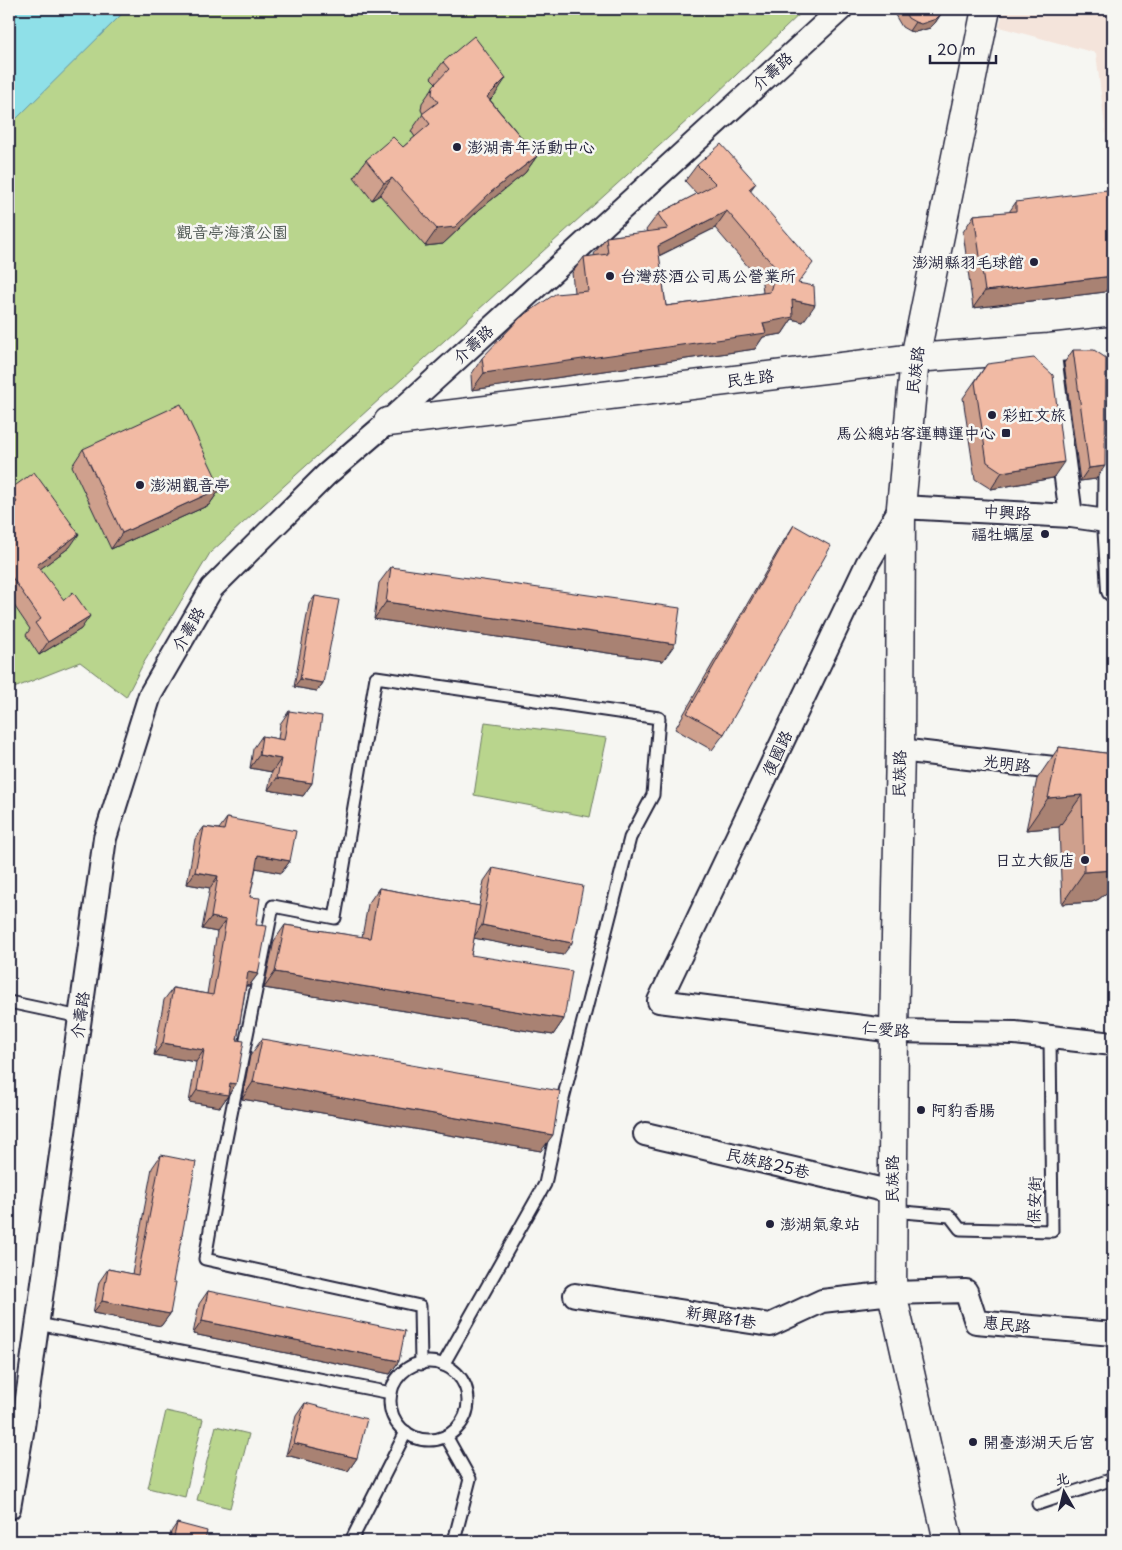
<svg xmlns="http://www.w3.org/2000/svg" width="1122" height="1550" font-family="'Playpen Sans','LXGW WenKai TC',sans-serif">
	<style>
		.built { fill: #f4e4db }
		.green { fill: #b9d58d; stroke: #6e7c64 }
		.water { fill: #8fe0e8; stroke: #6394a3 }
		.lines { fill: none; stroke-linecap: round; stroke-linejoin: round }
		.service-casing { stroke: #22223b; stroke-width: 15 }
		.minor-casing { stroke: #22223b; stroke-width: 26 }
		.tertiary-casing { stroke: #22223b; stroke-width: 31 }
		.secondary-casing { stroke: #22223b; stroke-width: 31 }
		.service { stroke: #f6f6f2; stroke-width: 11 }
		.minor { stroke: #f6f6f2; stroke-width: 22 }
		.tertiary { stroke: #f6f6f2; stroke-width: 28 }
		.secondary { stroke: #f6f6f2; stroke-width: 28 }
		.wall { fill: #cfa08d; stroke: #22223b; fill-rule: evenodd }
		.shaded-wall { fill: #a98273; stroke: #22223b }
		.building { fill: #f1baa4; stroke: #22223b; fill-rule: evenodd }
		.poi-dot { fill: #22223b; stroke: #f6f6f2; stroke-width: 2 }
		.labels { text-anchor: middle; stroke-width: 5; stroke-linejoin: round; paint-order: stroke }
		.street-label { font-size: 16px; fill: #22223b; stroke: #f6f6f2 }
		.poi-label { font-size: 16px; fill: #22223b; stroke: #f6f6f2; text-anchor: start }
		.park-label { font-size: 16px; fill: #4f5854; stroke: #f6f6f2 }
	</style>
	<rect width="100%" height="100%" fill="#f6f6f2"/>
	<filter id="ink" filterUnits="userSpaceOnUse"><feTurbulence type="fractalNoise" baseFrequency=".02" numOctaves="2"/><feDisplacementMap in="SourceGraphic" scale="10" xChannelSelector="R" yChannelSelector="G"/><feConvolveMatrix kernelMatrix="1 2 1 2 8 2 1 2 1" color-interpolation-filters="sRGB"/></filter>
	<g filter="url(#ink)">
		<polygon class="built" points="1004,9 1113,9 1113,193 1096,53 999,27"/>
		<g class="green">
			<polygon points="9,9 805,9 712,98 210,553 143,664 126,697 80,662 9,690"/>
			<polygon points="485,722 607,738 590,817 474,795"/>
			<polygon points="166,1411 203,1419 185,1497 148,1488"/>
			<polygon points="216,1426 249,1434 230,1508 197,1500"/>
		</g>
		<polygon class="water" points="9,9 127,9 9,126"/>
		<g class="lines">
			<defs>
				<g id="service">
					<polyline points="9,1002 80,1017"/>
					<polyline points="892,1211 950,1216 960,1229 1052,1231 1050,1036"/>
					<polyline points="38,1324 391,1393"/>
					<circle cx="429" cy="1401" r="39"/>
					<polyline points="421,1364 420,1306 205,1259 223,1154 273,906 335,918 376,677 659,718 653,795 630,838 563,1099 545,1184 443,1365"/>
					<polyline points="446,1436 470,1479 454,1541"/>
					<polyline points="1038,1504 1113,1479"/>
					<polyline points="351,1541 406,1432"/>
				</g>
				<g id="minor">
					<polyline points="1111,341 1109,522 1113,590"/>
					<polyline points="1049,348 1071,516"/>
					<polyline points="1113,522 1071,516 901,507 867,564 659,1001 894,1031 1015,1033 1113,1044"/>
					<polyline points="900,750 1113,775"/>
					<polyline points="645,1134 892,1192"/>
					<polyline points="575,1295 770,1325 822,1301 892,1293 966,1291 976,1322 1113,1334"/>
					<polyline points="9,1508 23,1427 105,838 150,695 212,588 326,475 388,422 841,9"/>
				</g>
				<polyline id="tertiary" points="948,1541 892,1293 894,1031 900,750 901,507 915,358 986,9"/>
				<polyline id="secondary" points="388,422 915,358 1049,348 1113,341"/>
			</defs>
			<use href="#service" class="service-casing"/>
			<use href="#minor" class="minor-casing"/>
			<use href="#tertiary" class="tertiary-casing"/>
			<use href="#secondary" class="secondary-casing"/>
			<use href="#service" class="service"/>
			<use href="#minor" class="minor"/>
			<use href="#tertiary" class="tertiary"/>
			<use href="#secondary" class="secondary"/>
		</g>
		<g class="wall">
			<polygon points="896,9 944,9 941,14 935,23 930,28 915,32 909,31 902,27 895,15"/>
			<polygon points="443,62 495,95 490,100 537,156 525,173 480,209 443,244 425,246 380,195 372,200 354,177 366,160 403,147 415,137 411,131 423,114 421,110 422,103 436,83 431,78"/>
			<path d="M697 165 750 191 798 283 803 322 792 319 782 334 763 337 755 349 472 390 471 375 482 358 574 292 572 273 584 257 595 256 594 254 606 237 647 232 646 230 658 214 697 194 685 181ZM715 228 762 283 763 293 666 306 659 256Z"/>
			<polygon points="1016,202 1113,243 1113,281 1105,292 973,308 963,232 974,215 1009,212"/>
			<polygon points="1073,350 1096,479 1080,481 1064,363"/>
			<polygon points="987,364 1053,478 991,489 975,479 963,398"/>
			<polygon points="83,449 221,488 209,505 111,549 72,466"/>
			<polygon points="9,490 70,547 40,569 81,629 39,655 26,635 30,629 9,598"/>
			<polygon points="794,525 724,734 712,750 675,729 783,542"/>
			<polygon points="391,567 663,661 374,619 379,583"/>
			<polygon points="315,596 323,683 317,691 294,687 309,604"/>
			<polygon points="289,711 312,783 303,796 268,790 272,772 250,768 253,749 262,736 278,739 280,724"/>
			<polygon points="1059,747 1113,754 1110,890 1099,899 1092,902 1062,904 1059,827 1026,830 1037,779"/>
			<polygon points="227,818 290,861 281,873 256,868 250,897 256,925 258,974 249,986 246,986 237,1040 236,1084 220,1107 189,1102 196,1062 154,1055 164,1000 173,988 207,994 217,932 202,929 210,888 187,884 195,839 204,827 219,829"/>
			<polygon points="493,868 563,955 474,938 471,955 564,1019 553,1035 264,988 274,941 285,925 362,937 368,904 379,888 479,906 484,881"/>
			<polygon points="262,1039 541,1151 242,1099 250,1056"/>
			<polygon points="161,1155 173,1282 170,1314 161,1326 93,1313 99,1282 108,1269 132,1274 152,1168"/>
			<polygon points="208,1291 399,1361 390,1374 193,1334 199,1304"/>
			<polygon points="305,1403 357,1458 348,1471 286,1455 296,1416"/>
			<polygon points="177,1523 205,1541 169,1541 171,1532"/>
		</g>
		<g class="shaded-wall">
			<polygon points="1042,9 1087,9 1084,12 1071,13"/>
			<polygon points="941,14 935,23 930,28 915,32 909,31 915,22"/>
			<polygon points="506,78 495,95 476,114 487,97"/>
			<polygon points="537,156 525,173 480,209 443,244 425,246 437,229 491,192"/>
			<polygon points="392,178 380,195 372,200 384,183"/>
			<polygon points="756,183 744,199 749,189"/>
			<polygon points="727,211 715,228 646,262 658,246"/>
			<polygon points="1113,276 1113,281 1105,292 973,308 985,291"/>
			<polygon points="792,300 815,305 803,322 792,319 782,334 763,337 755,349 472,390 484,373 763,323"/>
			<polygon points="1064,462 1053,478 991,489 1002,472"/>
			<polygon points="1105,466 1096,479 1080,481 1089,468"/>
			<polygon points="221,488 209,505 111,549 122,533"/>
			<polygon points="79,534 70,547 28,578 37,565"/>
			<polygon points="386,602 675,644 663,661 374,619"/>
			<polygon points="90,616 81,629 39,655 48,642"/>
			<polygon points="300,679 323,683 317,691 294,687"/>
			<polygon points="259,755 281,759 272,772 250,768"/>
			<polygon points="277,778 312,783 303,796 268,790"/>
			<polygon points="1082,795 1059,827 1026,830 1048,798"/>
			<polygon points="258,855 290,861 281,873 250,867"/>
			<polygon points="1113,870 1113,885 1110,890 1099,899 1092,902 1062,904 1084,872"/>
			<polygon points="195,872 218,876 210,888 187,884"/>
			<polygon points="211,917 226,920 217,932 202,929"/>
			<polygon points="482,925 572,943 563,955 473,938"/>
			<polygon points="248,972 258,974 249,986 240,984"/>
			<polygon points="275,972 564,1019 553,1035 264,988"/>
			<polygon points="163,1043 204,1050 196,1062 154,1055"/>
			<polygon points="253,1082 553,1135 541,1151 242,1099"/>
			<polygon points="230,1083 236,1084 220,1107 189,1102 197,1090"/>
			<polygon points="102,1301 170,1314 161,1326 93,1313"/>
			<polygon points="202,1321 399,1361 390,1374 193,1334"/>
			<polygon points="294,1443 357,1458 348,1471 286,1455"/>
		</g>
		<g class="building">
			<polygon points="903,9 944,9 941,14 936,19 921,24 915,22 908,18"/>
			<polygon points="474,36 506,78 487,97 537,156 491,192 455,227 437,229 392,178 384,183 366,160 393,137 403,147 430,124 422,114 438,102 432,94 433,86 449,69 443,62"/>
			<path d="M721 144 756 183 749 189 813 263 798 283 814 286 815 305 792 300 793 317 763 323 766 333 484 373 482 358 520 318 555 294 588 291 584 257 608 254 606 237 668 229 658 214 716 184 697 165ZM727 211 774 266V277L770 292 666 306 658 246Z"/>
			<polygon points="1107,190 1113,243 1113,276 985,291 974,215 1016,211 1016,202"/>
			<polygon points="1073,350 1094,350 1106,358 1105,466 1089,468"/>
			<polygon points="1034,358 1053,375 1064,462 1002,472 987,462 975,382 987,364"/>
			<polygon points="181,404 221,488 122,533 83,449"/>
			<polygon points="34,472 79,534 37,565 64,600 73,592 90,616 48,642 35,623 41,619 9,573 9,508 17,502 9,490"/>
			<polygon points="794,525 831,546 724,734 687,713"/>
			<polygon points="391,567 680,608 675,644 386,602"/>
			<polygon points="315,596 339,600 323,683 300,679"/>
			<polygon points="289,711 322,716 312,783 277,778 281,759 259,755 262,736 284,740"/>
			<polygon points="1059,747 1113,754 1113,870 1084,872 1082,795 1048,798"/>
			<polygon points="227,818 296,831 290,861 258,855 250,897 260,898 256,925 267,926 258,974 248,972 237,1040 244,1041 236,1084 230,1083 228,1095 197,1090 204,1050 163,1043 173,988 213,995 226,920 211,917 218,876 195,872 204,827 224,830"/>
			<polygon points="493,868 583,886 572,943 482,925"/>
			<polygon points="379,888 480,906 471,955 572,971 564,1019 275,972 285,925 370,938"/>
			<polygon points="262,1039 560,1091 553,1135 253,1082"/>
			<polygon points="161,1155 196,1162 173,1282 176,1282 170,1314 102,1301 108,1269 138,1275"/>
			<polygon points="208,1291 405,1331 399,1361 202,1321"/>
			<polygon points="305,1403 367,1419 357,1458 294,1443"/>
			<polygon points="177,1523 207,1531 205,1541 173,1541"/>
		</g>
	</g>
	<g class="poi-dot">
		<circle cx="457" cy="147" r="5"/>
		<circle cx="1034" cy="262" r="5"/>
		<circle cx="610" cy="276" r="5"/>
		<circle cx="992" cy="415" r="5"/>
		<rect x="1001" y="428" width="10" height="10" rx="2.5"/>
		<circle cx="140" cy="485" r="5"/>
		<circle cx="1045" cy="534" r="5"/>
		<circle cx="1085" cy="860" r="5"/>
		<circle cx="921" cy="1110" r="5"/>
		<circle cx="770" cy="1224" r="5"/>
		<circle cx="973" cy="1442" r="5"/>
	</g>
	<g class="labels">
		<g class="street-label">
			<text transform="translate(772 71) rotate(-42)" y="6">介壽路</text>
			<text transform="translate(473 344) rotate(-43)" y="6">介壽路</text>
			<text transform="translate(915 370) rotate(-83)" y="6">民族路</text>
			<text transform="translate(750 378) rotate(-7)" y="6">民生路</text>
			<text transform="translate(1007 512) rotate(3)" y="6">中興路</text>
			<text transform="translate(188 629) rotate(-60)" y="6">介壽路</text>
			<text transform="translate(777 753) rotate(-65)" y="6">復國路</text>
			<text transform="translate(1007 763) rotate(7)" y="6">光明路</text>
			<text transform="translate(899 774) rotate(-89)" y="6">民族路</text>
			<text transform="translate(80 1015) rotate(-82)" y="6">介壽路</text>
			<text transform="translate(886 1029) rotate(5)" y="6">仁愛路</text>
			<text transform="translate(768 1163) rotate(13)" y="6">民族路25巷</text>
			<text transform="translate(892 1179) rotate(-90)" y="6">民族路</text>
			<text transform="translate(1034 1200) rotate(-88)" y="6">保安街</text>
			<text transform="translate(721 1317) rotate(9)" y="6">新興路1巷</text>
			<text transform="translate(1007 1324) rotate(6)" y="6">惠民路</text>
		</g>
		<g class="poi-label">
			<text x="467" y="153">澎湖青年活動中心</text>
			<text x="1024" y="268" text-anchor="end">澎湖縣羽毛球館</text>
			<text x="620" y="282">台灣菸酒公司馬公營業所</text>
			<text x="1002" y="421">彩虹文旅</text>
			<text x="996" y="439" text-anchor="end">馬公總站客運轉運中心</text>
			<text x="150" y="491">澎湖觀音亭</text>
			<text x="1035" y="540" text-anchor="end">福牡蠣屋</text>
			<text x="1075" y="866" text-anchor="end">日立大飯店</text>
			<text x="931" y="1116">阿豹香腸</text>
			<text x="780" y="1230">澎湖氣象站</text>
			<text x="983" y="1448">開臺澎湖天后宮</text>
		</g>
		<g class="park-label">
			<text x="232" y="238">觀音亭海濱公園</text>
		</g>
	</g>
	<rect width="1122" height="1550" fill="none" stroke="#f6f6f2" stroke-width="30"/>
	<rect x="15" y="15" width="1092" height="1520" fill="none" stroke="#22223b" stroke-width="2" filter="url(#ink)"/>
	<g transform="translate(1064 1492) rotate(352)" stroke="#f6f6f2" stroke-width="4" paint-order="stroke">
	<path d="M0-4L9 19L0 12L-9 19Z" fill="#22223b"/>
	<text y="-8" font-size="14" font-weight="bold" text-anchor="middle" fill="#22223b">北</text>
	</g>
	<path d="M930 55v8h66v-8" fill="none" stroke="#22223b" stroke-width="2.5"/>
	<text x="937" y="55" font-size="15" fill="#22223b" stroke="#f6f6f2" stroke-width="4" paint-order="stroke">20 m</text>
</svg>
